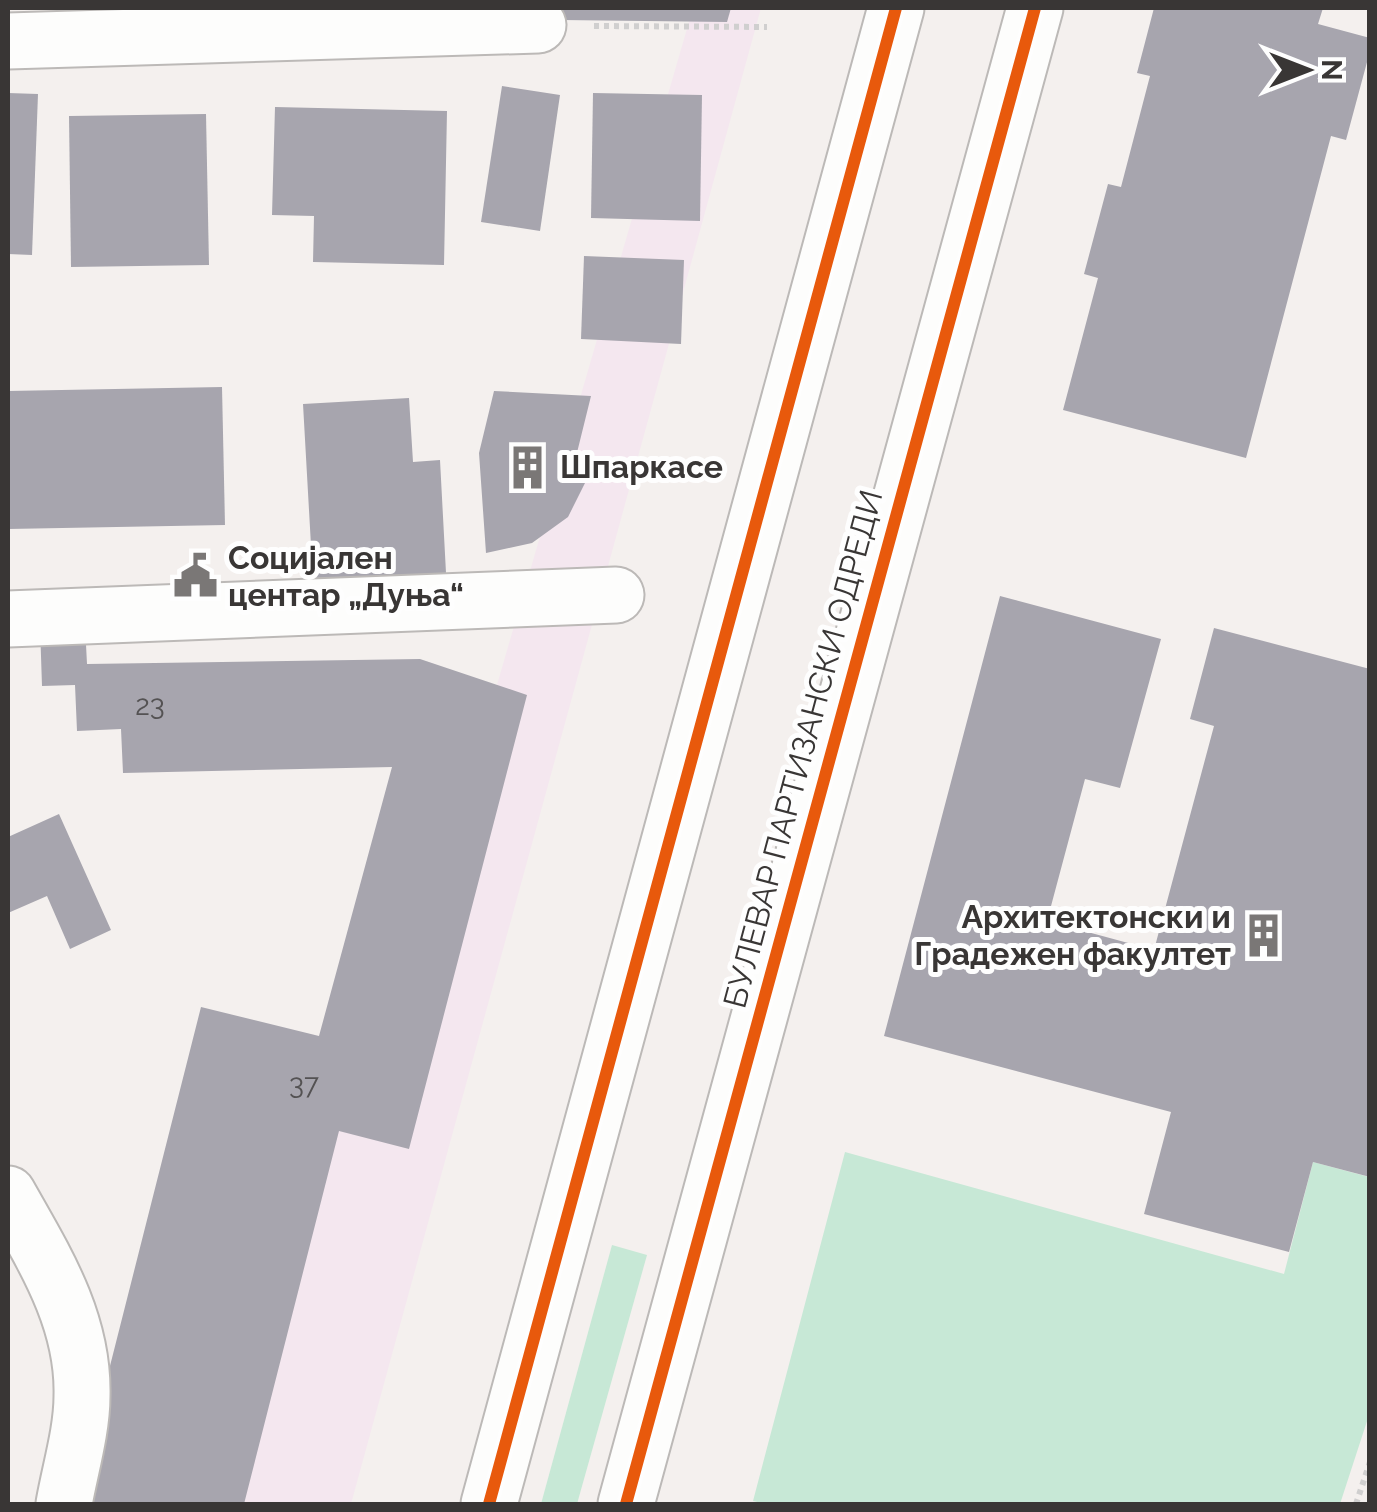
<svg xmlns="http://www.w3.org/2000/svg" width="1377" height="1512" font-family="Raleway,sans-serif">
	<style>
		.commercial { fill: #f4e7ef }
		.green { fill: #c7e8d6 }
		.building { fill: #a7a5ae }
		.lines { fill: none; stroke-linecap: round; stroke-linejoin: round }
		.minor-casing { stroke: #bcb9b7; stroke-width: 59 }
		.tertiary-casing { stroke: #bcb9b7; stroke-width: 59 }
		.path { stroke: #d0cfcf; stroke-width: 6; stroke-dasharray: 5 5; stroke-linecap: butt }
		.minor { stroke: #fdfdfc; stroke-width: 55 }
		.tertiary { stroke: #fdfdfc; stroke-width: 55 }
		.cycleway-casing { stroke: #fefefe; stroke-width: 19 }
		.cycleway { stroke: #e8590c; stroke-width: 12 }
		.labels { text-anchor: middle; stroke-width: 10; stroke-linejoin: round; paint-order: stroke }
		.number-label { font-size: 28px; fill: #545253 }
		.poi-label { font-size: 32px; font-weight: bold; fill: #393635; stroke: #fefefe; text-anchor: start }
		.street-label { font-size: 32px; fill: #393635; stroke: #fefefe }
	</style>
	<rect width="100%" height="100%" fill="#f4f0ee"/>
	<polygon class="commercial" points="693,8 761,8 351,1504 217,1504 317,1107 371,1120"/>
	<g class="green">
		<polygon points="845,1152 1284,1274 1313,1162 1369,1177 1369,1415 1340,1504 766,1504 753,1501"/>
		<polygon points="612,1245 647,1255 577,1504 541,1504"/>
	</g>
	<g class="building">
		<polygon points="563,8 731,8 727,22 562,20"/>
		<polygon points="1154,8 1323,8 1318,24 1370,38 1370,51 1346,140 1331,136 1246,458 1063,410 1098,278 1084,274 1108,184 1121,187 1150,76 1137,73"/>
		<polygon points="502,86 560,95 540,231 481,222"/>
		<polygon points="8,93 38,94 32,255 8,254"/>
		<polygon points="593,93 702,95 700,221 591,218"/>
		<polygon points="275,107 447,111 444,265 313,262 314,216 272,215"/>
		<polygon points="206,114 209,265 71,267 69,116"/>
		<polygon points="584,256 684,260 681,344 581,339"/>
		<polygon points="222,387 225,525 8,529 8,391"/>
		<polygon points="494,391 591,396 570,481 585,483 568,517 532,543 486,553 479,453"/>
		<polygon points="409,398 413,462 440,460 446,573 313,581 303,404"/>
		<polygon points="1000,596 1161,639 1120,788 1085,779 1047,921 1154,950 1214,726 1190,719 1214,628 1370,669 1370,1177 1313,1162 1289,1252 1144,1214 1171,1112 884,1036"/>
		<polygon points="85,625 87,664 420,659 527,695 409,1149 339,1131 244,1504 75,1504 201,1007 319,1036 392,767 123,773 121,729 77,731 75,685 42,686 40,626"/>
		<polygon points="59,814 111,930 70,949 47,896 8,913 8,837"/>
	</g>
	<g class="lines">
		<defs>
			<g id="minor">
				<polyline points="8,41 538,25"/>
				<polyline points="8,619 616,595"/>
				<path d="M8 1194C44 1258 84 1320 82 1396 82 1431 70 1470 64 1504"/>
			</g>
			<g id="tertiary">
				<polyline points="489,1504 896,8"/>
				<polyline points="626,1504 1035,8"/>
			</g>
		</defs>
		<use href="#minor" class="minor-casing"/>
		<use href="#tertiary" class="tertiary-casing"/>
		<g class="path">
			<polyline points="594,26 767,27"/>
			<polyline points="1356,1504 1370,1462"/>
		</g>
		<use href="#minor" class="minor"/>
		<use href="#tertiary" class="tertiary"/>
		<defs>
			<g id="cycleway">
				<polyline points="489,1504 896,8"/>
				<polyline points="626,1504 1035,8"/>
			</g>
		</defs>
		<use href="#cycleway" class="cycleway-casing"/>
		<use href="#cycleway" class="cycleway"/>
	</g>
	<defs>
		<symbol id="building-bare" viewBox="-9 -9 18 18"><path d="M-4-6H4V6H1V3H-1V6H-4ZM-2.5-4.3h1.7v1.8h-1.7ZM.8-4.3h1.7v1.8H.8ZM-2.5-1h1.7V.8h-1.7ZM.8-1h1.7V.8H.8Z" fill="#7a7776" stroke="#fefefe" stroke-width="2.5" paint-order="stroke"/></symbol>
		<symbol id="civic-bare" viewBox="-9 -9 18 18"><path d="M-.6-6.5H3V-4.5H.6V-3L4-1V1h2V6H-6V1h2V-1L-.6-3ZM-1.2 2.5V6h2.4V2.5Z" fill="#7a7776" stroke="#fefefe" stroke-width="2.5" paint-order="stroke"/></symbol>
	</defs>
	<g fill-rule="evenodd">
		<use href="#building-bare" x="496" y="436" width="63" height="63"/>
		<use href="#civic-bare" x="164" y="544" width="63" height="63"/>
		<use href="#building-bare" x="1232" y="904" width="63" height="63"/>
	</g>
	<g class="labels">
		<g class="number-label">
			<text x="150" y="715">23</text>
			<text x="304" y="1094">37</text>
		</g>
		<g class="poi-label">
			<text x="560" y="478">Шпаркасе</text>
			<text x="228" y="569">Социјален<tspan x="228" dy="37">центар „Дуња“</tspan></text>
			<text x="1231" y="928" text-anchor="end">Архитектонски и<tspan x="1231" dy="37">Градежен факултет</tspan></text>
		</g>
		<g class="street-label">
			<text transform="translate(803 749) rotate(-75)" y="11">БУЛЕВАР ПАРТИЗАНСКИ ОДРЕДИ</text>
		</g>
	</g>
	<rect width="1377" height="1512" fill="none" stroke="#393635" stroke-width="20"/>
	<g transform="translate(1307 70) rotate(90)" stroke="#fefefe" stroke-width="8" paint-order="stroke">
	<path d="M0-8L18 38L0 25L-18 38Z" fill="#393635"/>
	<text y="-15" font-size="28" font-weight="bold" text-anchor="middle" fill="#393635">N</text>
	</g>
</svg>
